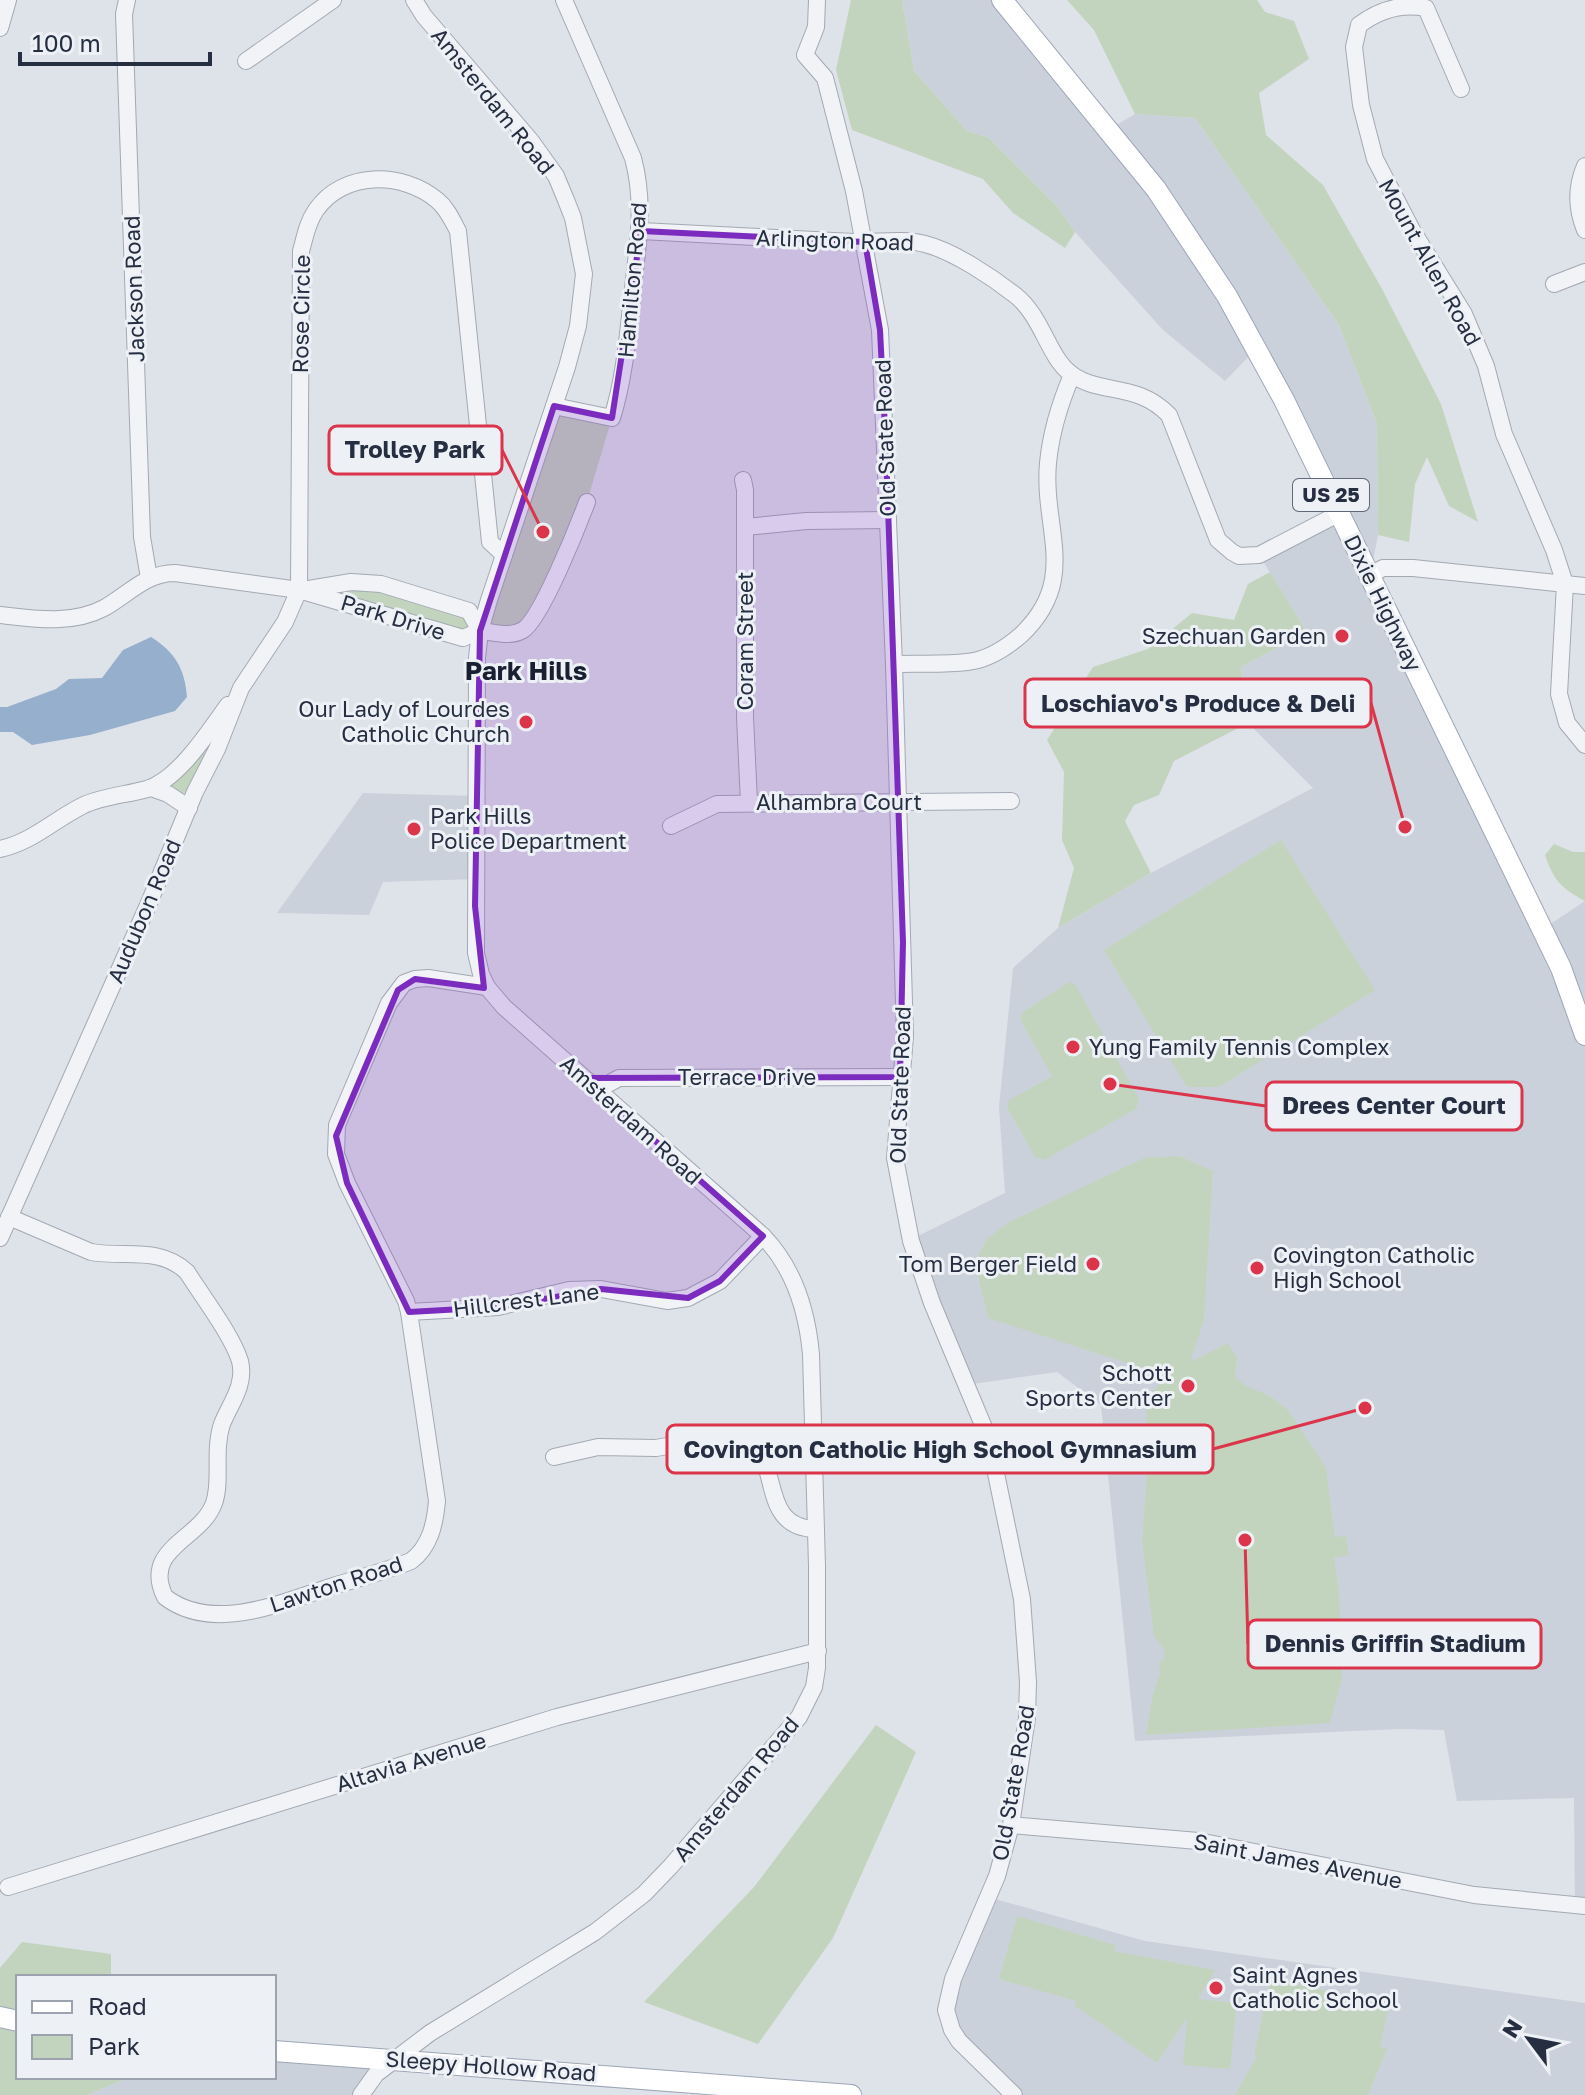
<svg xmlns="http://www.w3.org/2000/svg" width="1585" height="2095" font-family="'Golos Text',sans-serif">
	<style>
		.built { fill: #cbd1db }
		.green { fill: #c3d4be }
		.water { fill: #95afcd }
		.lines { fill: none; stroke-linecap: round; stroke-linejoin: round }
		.minor-casing { stroke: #a3a9b3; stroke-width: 18 }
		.major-casing { stroke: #9ca6b6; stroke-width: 22 }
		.minor { stroke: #f1f3f7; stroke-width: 16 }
		.major { stroke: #fff; stroke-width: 20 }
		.marked { fill: #7b2cbf; fill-opacity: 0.2; stroke: #7b2cbf; stroke-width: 6; stroke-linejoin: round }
		.poi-dot { fill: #dc354b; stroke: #edf1f6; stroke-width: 3 }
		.labels { text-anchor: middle; stroke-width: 6; stroke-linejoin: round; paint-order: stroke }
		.shield { fill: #edf1f6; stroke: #616977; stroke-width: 2 }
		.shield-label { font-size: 20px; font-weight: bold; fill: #252f41 }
		.street-label { font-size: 22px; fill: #252f41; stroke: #edf1f6 }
		.poi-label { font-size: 22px; fill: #252f41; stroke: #edf1f6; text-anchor: end }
		.quarter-label { font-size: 26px; font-weight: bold; fill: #182032; stroke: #edf1f6 }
		.leader { fill: none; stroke: #dc354b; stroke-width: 3 }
		.callout-dot { fill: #dc354b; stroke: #edf1f6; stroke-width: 3 }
		.callout { fill: #edf1f6; stroke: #dc354b; stroke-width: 3 }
		.callout-label { font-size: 24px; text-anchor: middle; font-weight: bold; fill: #252f41 }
	</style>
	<rect width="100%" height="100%" fill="#dee2e9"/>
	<g class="built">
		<polygon points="902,0 1002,0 1110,129 1135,114 1195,118 1339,325 1377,424 1378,535 1370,575 1543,929 1585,901 1585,1906 1575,1906 1574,1798 1457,1801 1444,1730 1398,1729 1135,1741 1101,1405 1057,1372 973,1384 938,1300 918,1236 1005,1193 999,1107 1013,968 1058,928 1151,873 1313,788 1248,723 1241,667 1307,632 1259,555 1339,512 1256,349 1225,381 1163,330 1075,232 1057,206 988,137 967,131 914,71"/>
		<polygon points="363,793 476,796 476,879 383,882 369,915 277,913"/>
		<polygon points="988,1897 1145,1941 1585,2003 1585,2095 1014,2095 959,2041 948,1997"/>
		<polygon points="274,2051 395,2059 361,2095 87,2095 130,2077 274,2077"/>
	</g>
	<g class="green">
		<polygon points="851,0 902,0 914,71 967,131 988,137 1057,206 1075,232 1065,248 1013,213 983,179 852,130 836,70"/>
		<polygon points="1067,0 1257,0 1265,12 1294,21 1309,59 1259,93 1266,135 1323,185 1382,289 1441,404 1478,522 1449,506 1427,457 1415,484 1409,542 1378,535 1377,424 1339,325 1195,118 1135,114 1094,30"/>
		<polygon points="554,406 612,418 585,508 531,623 480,631"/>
		<polygon points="1270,572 1307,632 1241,667 1248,723 1174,761 1159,795 1134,805 1125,821 1151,873 1058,928 1074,868 1062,840 1064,772 1047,740 1093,667 1148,649 1192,613 1234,620 1248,584"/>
		<polygon points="370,587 463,613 471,623 466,632 348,596 351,588"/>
		<polygon points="202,750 205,755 187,792 180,794 171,789 169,785"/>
		<polygon points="1281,840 1375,990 1219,1087 1187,1087 1104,950"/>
		<path d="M1554 844 1573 852H1585V901C1561 888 1554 881 1545 855Z"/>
		<polygon points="1069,982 1075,984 1139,1099 1136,1109 1044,1160 1035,1157 1007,1107 1008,1101 1052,1076 1020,1019 1023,1012"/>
		<polygon points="1179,1156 1213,1171 1204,1320 1190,1362 1228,1343 1237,1358 1235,1377 1246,1386 1270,1396 1288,1410 1326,1468 1335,1537 1346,1536 1349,1555 1334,1558 1339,1591 1342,1678 1330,1723 1146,1735 1152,1698 1160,1673 1159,1662 1163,1661 1165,1651 1154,1636 1142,1542 1148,1464 1146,1399 1167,1376 988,1318 978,1275 979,1253 988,1238 1009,1222 1144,1158"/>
		<polygon points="876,1725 916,1752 833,1938 758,2044 644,2002 754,1887"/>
		<polygon points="1017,1916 1115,1945 1114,1951 1215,1970 1198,1999 1237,2003 1230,2069 1183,2065 1187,2017 1157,2063 1074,2005 1076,2001 999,1979"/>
		<polygon points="22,1942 111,1954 111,1977 18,1977 18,2077 130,2077 87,2095 0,2095 0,1968"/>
		<polygon points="1270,1979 1389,2004 1380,2046 1387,2049 1368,2095 1235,2095 1257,2056 1254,2055"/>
	</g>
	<path class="water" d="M151 637C175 652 185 669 187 697L175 711 90 735 32 745 13 732H0V707H7L56 689 69 679 102 678 123 650Z"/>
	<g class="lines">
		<defs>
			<g id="minor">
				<polyline points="127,0 124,14 142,537 149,578"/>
				<polyline points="817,0 816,27 805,55 825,78 854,191 880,330 894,664 905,1036 895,1158 911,1241 932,1303 983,1425 992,1454 1022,1599 1028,1682 1027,1718 1011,1825 997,1876 953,1979 946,2010 952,2030 959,2041 1014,2095"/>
				<polyline points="0,28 8,0"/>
				<polyline points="246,61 333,0"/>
				<path d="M1461 89 1426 8C1401 3 1379 10 1359 25L1354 47 1361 105 1375 159 1412 230 1464 314 1486 366 1504 434 1554 550 1565 584 1559 694 1567 723 1585 745"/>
				<path d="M1585 166C1576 187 1576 208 1585 230"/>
				<path d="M641 231C711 235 782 238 853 242 877 243 902 238 925 244 953 251 992 277 1015 295 1042 316 1048 356 1070 373 1099 396 1136 381 1169 415L1218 540 1232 552 1239 556 1259 555 1340 513"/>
				<polyline points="1554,284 1585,272"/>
				<path d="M554 406 612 418C625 376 628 333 633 288 638 244 645 202 633 158L564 0"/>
				<polyline points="743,480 745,490 745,717 749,802"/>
				<polyline points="746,527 806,521 888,520"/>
				<polyline points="1370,575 1383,568 1413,568 1585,586"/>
				<polyline points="309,589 351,582 381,584 469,611 480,631"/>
				<path d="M0 615C34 619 72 625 104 608 128 595 145 573 175 573L299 590 463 638 480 631"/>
				<path d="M480 631C494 632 510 638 523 630 541 619 578 526 587 502"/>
				<path d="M894 664C918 663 943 665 967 662 987 660 1006 648 1021 635 1080 579 1042 529 1048 463 1051 432 1060 403 1072 375"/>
				<polyline points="151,788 168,794 189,808"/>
				<polyline points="671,826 717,804 1011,801"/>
				<path d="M0 849C32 842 54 820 82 806 102 796 126 795 147 789 179 779 209 731 228 705"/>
				<polyline points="597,1090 619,1078 900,1077"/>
				<path d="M9 1217 91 1252C125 1258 160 1246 187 1272 202 1296 232 1335 240 1361 246 1385 230 1404 222 1424 213 1451 222 1481 214 1503 201 1540 141 1548 165 1597 213 1634 283 1602 333 1586 359 1578 386 1571 411 1561 430 1547 435 1524 437 1501L409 1312 406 1301 347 1183 336 1154 337 1125 389 1003 404 983 415 979 428 978 487 987"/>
				<path d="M0 1238 149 903 195 792 217 749 241 688 285 622 299 590 301 251C305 237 307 223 316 210 343 171 402 171 437 200 447 208 452 220 458 231L490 542 504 555"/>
				<polyline points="409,1312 498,1307 569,1290 601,1289 667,1301 688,1298 720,1281 763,1236"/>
				<path d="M554 1457 598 1447 656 1448 730 1435C790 1439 750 1527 815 1529"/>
				<polyline points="1011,1825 1198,1841 1474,1895 1585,1906"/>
				<polyline points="8,1887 557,1717 818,1651"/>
				<path d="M361 2095 376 2074 430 2033 595 1932 644 1894 671 1866 799 1717 814 1687 817 1668V1566L811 1354C807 1311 794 1268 763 1236L504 1007 487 987 481 974 476 953 477 658 480 631 489 600 567 367 578 326 584 274 573 218 566 200 556 176 531 141 424 16 414 0"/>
			</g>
			<g id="major">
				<polyline points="1002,0 1156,189 1227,296 1284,400 1561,968 1585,1035"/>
				<polyline points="0,2017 18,2021"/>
				<polyline points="274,2051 851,2095"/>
			</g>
		</defs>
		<use href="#minor" class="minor-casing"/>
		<use href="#major" class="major-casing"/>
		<use href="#minor" class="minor"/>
		<use href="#major" class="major"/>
	</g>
	<path class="marked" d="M641 231 865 242 880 330 886 448 903 942 900 1077 584 1078 763 1236 720 1281 688 1298 601 1289 498 1307 409 1312 347 1183 336 1136 398 990 415 979 484 988 475 906 480 631 554 406 612 418Z"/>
	<g class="poi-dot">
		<circle cx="1342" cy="636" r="8"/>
		<circle cx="526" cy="722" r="8"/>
		<circle cx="414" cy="829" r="8"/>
		<circle cx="1073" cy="1047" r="8"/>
		<circle cx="1093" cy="1264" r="8"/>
		<circle cx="1257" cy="1268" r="8"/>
		<circle cx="1188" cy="1386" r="8"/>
		<circle cx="1216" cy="1988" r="8"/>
	</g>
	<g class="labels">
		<rect class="shield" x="1293" y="479" width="76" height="32" rx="6"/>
		<g class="shield-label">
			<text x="1331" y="502">US 25</text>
		</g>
		<g class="street-label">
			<text transform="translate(493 101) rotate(51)" y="8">Amsterdam Road</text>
			<text transform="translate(835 240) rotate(2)" y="8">Arlington Road</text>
			<text transform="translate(1430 262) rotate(61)" y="8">Mount Allen Road</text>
			<text transform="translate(632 280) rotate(-85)" y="8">Hamilton Road</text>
			<text transform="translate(134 289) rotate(-92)" y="8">Jackson Road</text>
			<text transform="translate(301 314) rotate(-89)" y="8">Rose Circle</text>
			<text transform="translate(885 438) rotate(-92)" y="8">Old State Road</text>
			<text transform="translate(1383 603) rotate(64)" y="8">Dixie Highway</text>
			<text transform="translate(393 617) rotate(17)" y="8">Park Drive</text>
			<text transform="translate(745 641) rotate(-90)" y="8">Coram Street</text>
			<text x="839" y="810">Alhambra Court</text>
			<text transform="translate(144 911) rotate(-67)" y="8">Audubon Road</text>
			<text x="747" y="1085">Terrace Drive</text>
			<text transform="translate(900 1085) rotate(-88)" y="8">Old State Road</text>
			<text transform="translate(631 1120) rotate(42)" y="8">Amsterdam Road</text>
			<text transform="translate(526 1300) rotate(-7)" y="8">Hillcrest Lane</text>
			<text transform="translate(336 1584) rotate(-18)" y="8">Lawton Road</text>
			<text transform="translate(411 1762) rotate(-17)" y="8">Altavia Avenue</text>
			<text transform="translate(1013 1783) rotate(-80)" y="8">Old State Road</text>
			<text transform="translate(736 1789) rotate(-50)" y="8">Amsterdam Road</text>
			<text transform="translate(1298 1861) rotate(11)" y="8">Saint James Avenue</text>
			<text transform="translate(491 2066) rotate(4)" y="8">Sleepy Hollow Road</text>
		</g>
		<g class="poi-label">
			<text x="1326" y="644">Szechuan Garden</text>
			<text x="510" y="717">Our Lady of Lourdes<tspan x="510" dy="25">Catholic Church</tspan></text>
			<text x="430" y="824" text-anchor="start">Park Hills<tspan x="430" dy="25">Police Department</tspan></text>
			<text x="1089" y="1055" text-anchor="start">Yung Family Tennis Complex</text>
			<text x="1273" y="1263" text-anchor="start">Covington Catholic<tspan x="1273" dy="25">High School</tspan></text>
			<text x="1077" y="1272">Tom Berger Field</text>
			<text x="1172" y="1381">Schott<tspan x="1172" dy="25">Sports Center</tspan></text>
			<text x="1232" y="1983" text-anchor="start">Saint Agnes<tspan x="1232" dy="25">Catholic School</tspan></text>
		</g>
		<g class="quarter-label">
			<text x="526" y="680">Park Hills</text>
		</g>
	</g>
	<path class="leader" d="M543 532L502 450M1405 827L1371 703M1110 1084L1266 1106M1365 1408L1213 1449M1245 1540L1248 1644"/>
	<g class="callout-dot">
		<circle cx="543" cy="532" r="8"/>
		<circle cx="1405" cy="827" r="8"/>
		<circle cx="1110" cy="1084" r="8"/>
		<circle cx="1365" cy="1408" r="8"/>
		<circle cx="1245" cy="1540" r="8"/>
	</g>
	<g class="callout">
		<rect x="329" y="426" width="173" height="48" rx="8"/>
		<rect x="1025" y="679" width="346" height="48" rx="8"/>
		<rect x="1266" y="1082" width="256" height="48" rx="8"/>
		<rect x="667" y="1425" width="546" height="48" rx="8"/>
		<rect x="1248" y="1620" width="293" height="48" rx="8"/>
	</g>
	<g class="callout-label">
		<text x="415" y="458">Trolley Park</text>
		<text x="1198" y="712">Loschiavo's Produce &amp; Deli</text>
		<text x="1394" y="1114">Drees Center Court</text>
		<text x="940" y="1458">Covington Catholic High School Gymnasium</text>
		<text x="1395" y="1652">Dennis Griffin Stadium</text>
	</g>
	<rect x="16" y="1975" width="260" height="104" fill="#edf1f6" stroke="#9da3ae" stroke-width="2"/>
	<rect x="32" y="2001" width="40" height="12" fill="#ffffff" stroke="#9da3ae" stroke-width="2"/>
	<text x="88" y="2015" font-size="24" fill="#252f41">Road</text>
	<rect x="32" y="2035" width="40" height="24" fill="#c3d4be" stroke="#9da3ae" stroke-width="2"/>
	<text x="88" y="2055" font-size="24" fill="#252f41">Park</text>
	<g transform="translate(1529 2039) rotate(302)" stroke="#edf1f6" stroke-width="6" paint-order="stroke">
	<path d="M0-6L14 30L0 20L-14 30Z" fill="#252f41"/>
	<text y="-12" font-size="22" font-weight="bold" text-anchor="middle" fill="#252f41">N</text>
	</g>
	<path d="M20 52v12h190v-12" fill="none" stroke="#252f41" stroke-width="4"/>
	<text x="32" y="52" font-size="24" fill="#252f41" stroke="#edf1f6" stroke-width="6" paint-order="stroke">100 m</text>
</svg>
